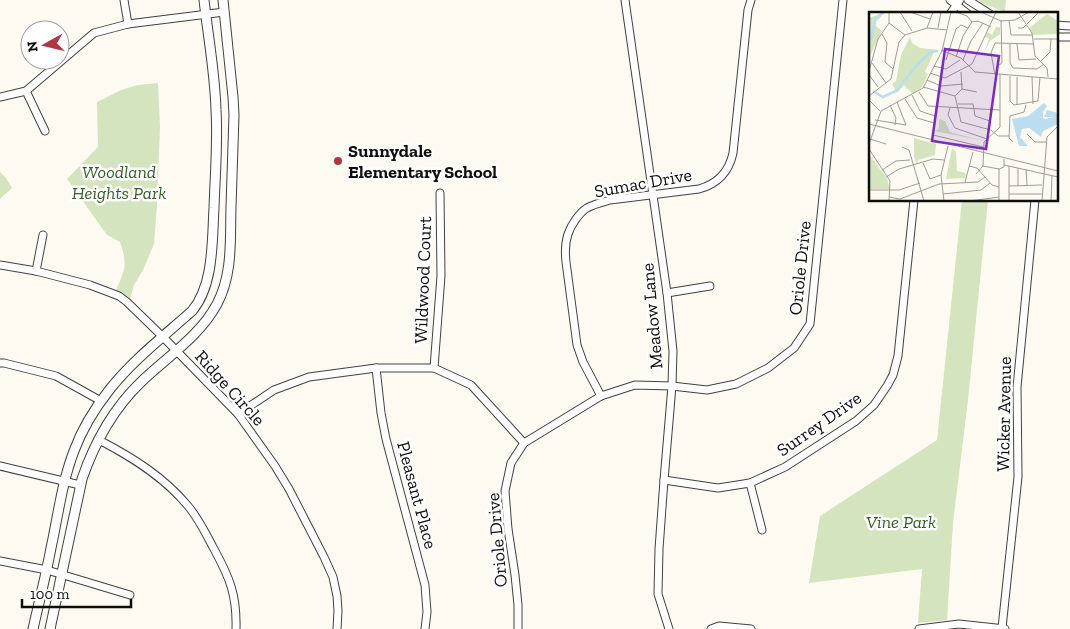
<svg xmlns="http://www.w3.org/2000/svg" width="1070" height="629" font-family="'Zilla Slab',serif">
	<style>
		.green { fill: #d3e4be }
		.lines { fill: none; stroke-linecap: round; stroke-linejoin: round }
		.minor-casing { stroke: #414141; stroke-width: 9 }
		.tertiary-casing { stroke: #414141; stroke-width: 11 }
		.minor { stroke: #fff; stroke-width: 7 }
		.tertiary { stroke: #fff; stroke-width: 9 }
		.poi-dot { fill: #ae3740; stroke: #fff; stroke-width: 2 }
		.labels { text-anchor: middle; stroke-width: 5; stroke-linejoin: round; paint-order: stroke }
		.poi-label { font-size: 18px; font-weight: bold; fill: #0e0e0e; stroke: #fff; text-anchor: start }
		.park-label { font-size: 18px; font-style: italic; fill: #335f26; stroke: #fff }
		.street-label { font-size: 18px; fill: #0e0e0e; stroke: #fff }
		.inset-river { fill: none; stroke: #bcddef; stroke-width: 2.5 }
		.inset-road { fill: none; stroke: #9d9c96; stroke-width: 1 }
		.view { fill: #7b2cbf; fill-opacity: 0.15; stroke: #7b2cbf; stroke-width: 2.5 }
		.inset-edge { fill: none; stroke: #0e0e0e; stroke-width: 2.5 }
	</style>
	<rect width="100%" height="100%" fill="#fdfbf1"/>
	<g class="green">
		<polygon points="978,0 1006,0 1005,12 984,4"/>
		<path d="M158 83 160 127 157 205 154 244 143 270 134 285 130 299 116 290C125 270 128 264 120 242L107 235 67 179 98 147 97 102 121 90 138 85Z"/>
		<polygon points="0,172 6,178 12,188 0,199"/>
		<polygon points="962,200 988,200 968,400 953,523 947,620 918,623 922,569 809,583 820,516 937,440"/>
	</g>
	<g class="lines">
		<defs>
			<g id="minor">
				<polyline points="124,0 128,24"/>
				<polyline points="625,0 667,293 673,351 672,386 664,480 659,549 658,594 669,629"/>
				<polyline points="950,0 968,14"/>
				<polyline points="968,0 990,14"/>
				<polyline points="950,14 960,0"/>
				<polyline points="1056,25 1070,26"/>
				<polyline points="1056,37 1070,37"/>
				<polyline points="26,91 45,131"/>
				<polyline points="0,97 26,91 94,33 128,24 224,12"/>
				<polyline points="0,265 36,271 90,285 119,296 127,302 163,337 238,414 275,466 289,489 324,557 333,577 337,596 338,611 337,629"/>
				<polyline points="36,271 43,235"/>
				<polyline points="667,293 710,286"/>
				<polyline points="0,363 4,363 56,376 101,401"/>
				<polyline points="376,368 381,413 386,439 425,585 427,612 425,629"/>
				<polyline points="434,368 441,276 440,193"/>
				<path d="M601 396 583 362 577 345 566 262C565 253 565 243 568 234 571 225 579 213 587 208 594 204 603 202 610 200L699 189C717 184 729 172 733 153L748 10 751 0"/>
				<polyline points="238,414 274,390 309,377 376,368 434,368 471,385 524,443"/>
				<path d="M99 440C132 457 164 477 188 506 199 519 206 534 214 549 230 578 237 596 236 629"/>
				<polyline points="0,466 80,485"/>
				<polyline points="664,480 718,488 750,483 785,467 856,421 874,405 887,386 893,375 898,356 914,200"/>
				<polyline points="750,483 762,530"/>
				<polyline points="0,561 47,570 130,595"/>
				<polyline points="1002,628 1018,477 1017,387 1035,200"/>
				<polyline points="518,629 518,605 515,575 508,529 505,491 511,463 524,443 601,396 635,385 672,386 707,390 736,384 768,368 794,348 810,324 843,0"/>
				<polyline points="711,629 719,626 751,629"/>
				<polyline points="919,629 959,624 1005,629"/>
			</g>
			<g id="tertiary">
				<path d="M33 629C39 602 46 575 51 548 58 516 62 482 74 451 82 429 95 408 110 389 133 360 164 336 192 311 214 285 212 241 214 208 215 176 218 142 216 110 215 73 208 36 204 0"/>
				<path d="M50 629 82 479C94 444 114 408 141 382 167 357 200 336 217 304 233 274 230 239 231 207 232 176 233 146 234 115L233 97 223 0"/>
			</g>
		</defs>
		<use href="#minor" class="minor-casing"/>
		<use href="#tertiary" class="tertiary-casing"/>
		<use href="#minor" class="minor"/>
		<use href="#tertiary" class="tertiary"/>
	</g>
	<circle class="poi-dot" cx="338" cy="161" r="5"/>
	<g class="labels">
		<g class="poi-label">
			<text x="348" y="157">Sunnydale<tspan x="348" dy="21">Elementary School</tspan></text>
		</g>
		<g class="park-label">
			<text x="119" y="178">Woodland<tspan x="119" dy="21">Heights Park</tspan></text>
			<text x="901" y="528">Vine Park</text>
		</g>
		<g class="street-label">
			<text transform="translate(643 183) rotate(-10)" y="6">Sumac Drive</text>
			<text transform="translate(800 268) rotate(-84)" y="6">Oriole Drive</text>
			<text transform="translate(423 280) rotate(-88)" y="6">Wildwood Court</text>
			<text transform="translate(652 316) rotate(-95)" y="6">Meadow Lane</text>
			<text transform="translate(230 388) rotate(48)" y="6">Ridge Circle</text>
			<text transform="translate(1004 414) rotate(-89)" y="6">Wicker Avenue</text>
			<text transform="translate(819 424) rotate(-35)" y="6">Surrey Drive</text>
			<text transform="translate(417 495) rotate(75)" y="6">Pleasant Place</text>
			<text transform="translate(497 540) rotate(-95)" y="6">Oriole Drive</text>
		</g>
	</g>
	<g transform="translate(869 12)">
		<rect width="189" height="189" fill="#fdfbf1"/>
		<path d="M16 0 7 10V14L13 19 0 46V6ZM178 2 189 9V22L165 23 160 16ZM127 15H131V22L121 29 114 43 120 27 116 24 119 20 123 23ZM41 25 43 31 51 36 70 38 65 40 56 60 59 62 53 75 44 82 35 73 28 81 23 72 27 69 32 43ZM70 107 76 109 81 120 116 129 65 119 70 117ZM45 126 67 132 66 143 49 148 48 153 45 145ZM83 136 87 140 88 159 97 161 96 166 77 167ZM0 142 18 167 21 177H0Z" fill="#d3e4be"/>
		<path d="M175 91 178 94 174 100V106L176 107 185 105H175L178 98 189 101V112L174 119 172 125 160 116 153 117 151 125 159 134H150L143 107 159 104Z" fill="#bcddef"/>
		<path class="inset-river" d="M2 28 6 7 15 0M45 56 61 40 69 39M4 79 14 85 27 79 45 57"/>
		<path class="inset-road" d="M31 0 43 19M41 0 61 7M87 0 98 4 103 10M112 0 132 9 146 8 160 0M149 0 163 21 166 44 178 56 179 65M140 8 142 23H164M20 11 36 23M58 16 64 0M69 16 72 0M149 16H154L170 0M13 22 18 31 16 50 24 57M165 27H189M141 32V51L144 56 168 57 175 52M148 32 150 48 167 47M72 38 92 46 106 60 189 67M87 45 94 24 103 10 109 9 122 15M77 48 87 17 92 13 99 16M94 48 102 29 114 11M171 50 181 40 182 27M3 51 17 71M65 54 77 57 91 48M127 55 133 51 132 8M0 59 9 27 20 11V0M61 61 76 66 103 52 127 0M0 63 9 75M126 63 122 41 126 31 165 32M141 64V89L145 93 169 89 171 65M148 65V93M163 65 164 92M58 68 72 74 94 72M54 75 86 84 92 110 122 118 129 124H140M93 77 108 80M50 80 59 94 131 98M43 83 51 99 66 104M0 84 22 67 30 30 36 23 58 16 78 18M86 84 93 77 92 60M36 87 48 106 65 111M0 88 11 99M28 90 37 113M89 92H104L106 104 121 109 120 117M21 93 27 106 26 113M81 96 79 103 86 116 118 127M6 108 37 113M0 112 189 159M158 122 166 130H177M64 123 114 135M64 124 67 95M1 127 17 132M144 130 140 126 141 104 155 100 157 93M0 132 12 99 54 76 73 39 82 0M33 135 40 138 55 189M0 137 21 169 20 189M54 151 61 167 72 163M135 153 189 165M100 154 108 156 123 173 130 175M114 154 130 157M149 156V174M157 157 158 173M13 158 27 149 41 148M107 162 114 154 115 130 131 115V62M17 165 30 157 64 147 75 148M96 170 104 140M140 174 173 173M0 178H30L51 171M74 182 112 178 121 171M140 182H173M20 185 31 187 70 172 109 170 116 165M75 189 72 163 79 134M101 189 130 185M130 189V157L135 155V147M140 189V154M173 189 178 125 189 114M182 189 183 164"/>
		<path class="view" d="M76 37 130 44 117 137 63 129Z"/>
		<rect width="189" height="189" class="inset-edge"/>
	</g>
	<g transform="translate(45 45) rotate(262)"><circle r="24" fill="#ffffff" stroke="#9f9f9f"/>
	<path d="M0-4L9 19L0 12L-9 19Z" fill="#ae3740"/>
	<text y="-8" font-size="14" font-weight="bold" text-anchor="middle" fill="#0e0e0e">N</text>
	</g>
	<path d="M22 599v8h109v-8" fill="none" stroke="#0e0e0e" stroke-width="2.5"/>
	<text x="30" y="599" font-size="15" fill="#0e0e0e" stroke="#ffffff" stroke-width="4" paint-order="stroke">100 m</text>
</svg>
